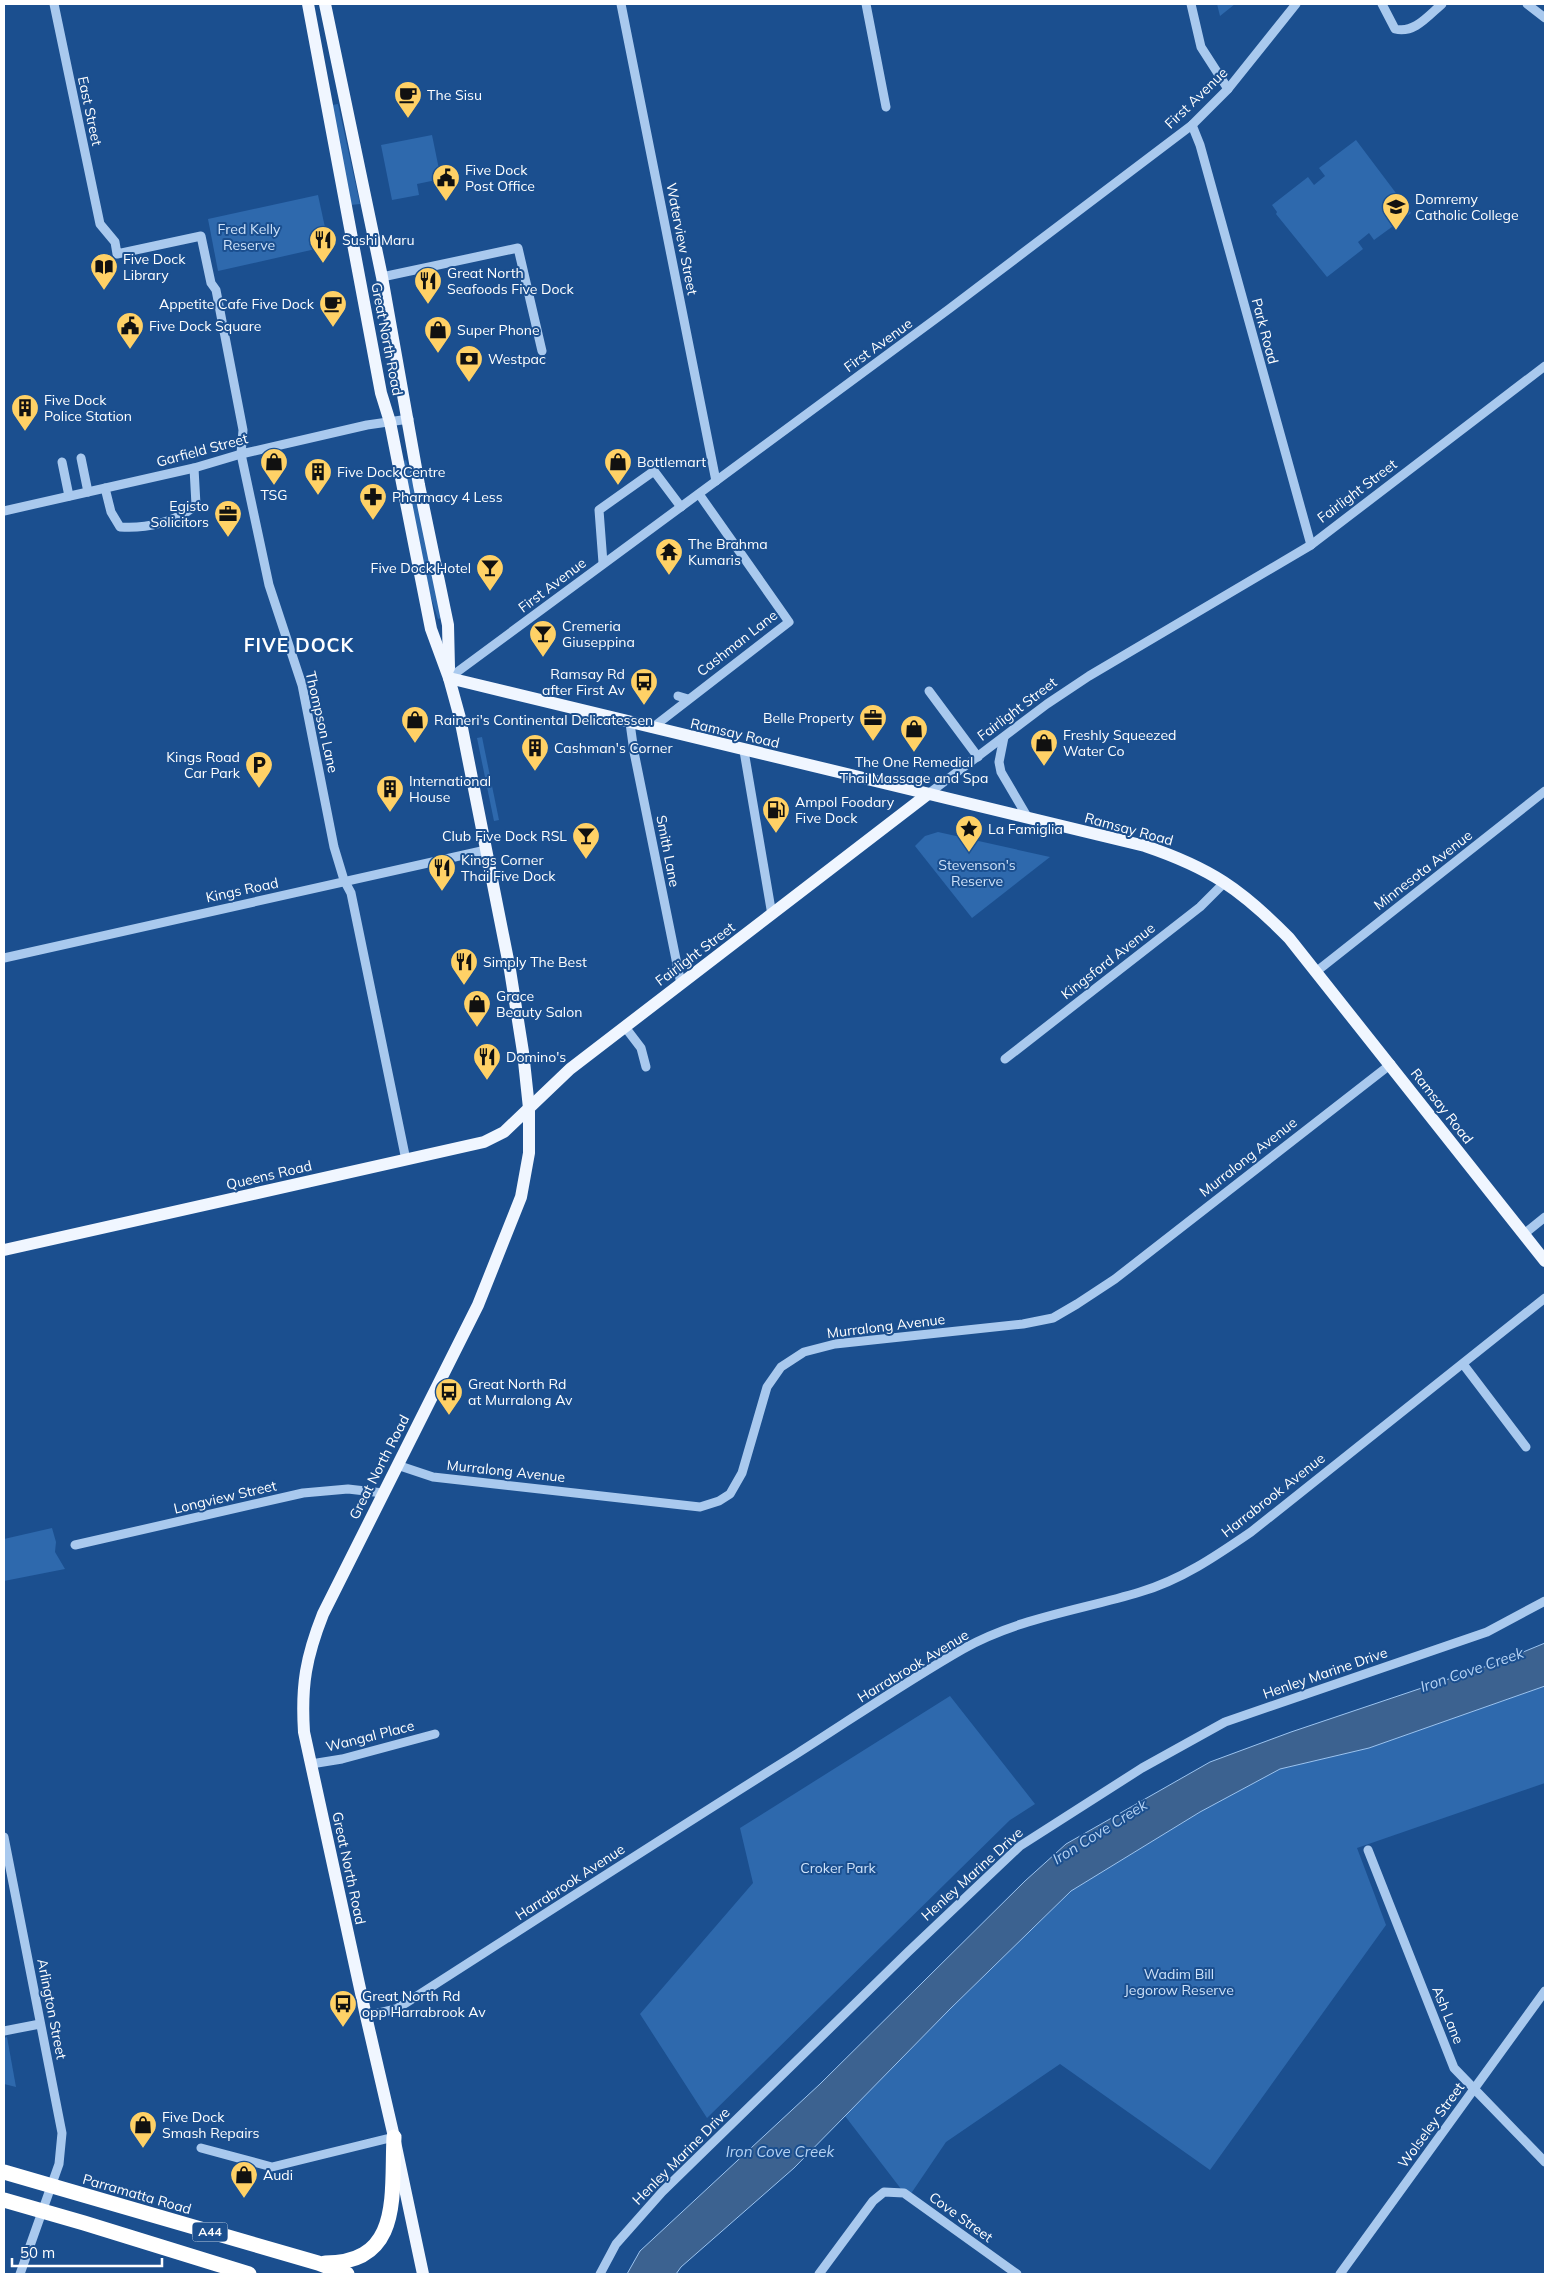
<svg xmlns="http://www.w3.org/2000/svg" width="1549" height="2278" font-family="Mulish,sans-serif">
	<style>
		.green { fill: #2e69ad }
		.water { fill: #3c6290; stroke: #9cc4f0 }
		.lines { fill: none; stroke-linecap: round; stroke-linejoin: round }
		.minor { stroke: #a9c9ee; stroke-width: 9 }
		.major { stroke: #f0f6ff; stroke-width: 12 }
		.highway { stroke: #fff; stroke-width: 15 }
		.labels { text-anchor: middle; stroke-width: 4; stroke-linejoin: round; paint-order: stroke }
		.shield { fill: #1b4f8f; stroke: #bbcadd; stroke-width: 1 }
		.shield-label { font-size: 12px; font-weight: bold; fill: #fff }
		.poi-label { font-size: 14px; fill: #fff; stroke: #1b4f8f; text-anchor: start }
		.street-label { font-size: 14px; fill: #fff; stroke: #1b4f8f }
		.park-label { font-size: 14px; fill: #cfe3fa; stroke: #1b4f8f }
		.water-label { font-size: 15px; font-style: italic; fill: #b5d3f5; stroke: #1b4f8f }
		.district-label { font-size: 19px; font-weight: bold; letter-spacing: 1px; fill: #fff; stroke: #1b4f8f }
	</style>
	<rect width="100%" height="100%" fill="#1b4f8f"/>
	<g class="green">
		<polygon points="1217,4 1235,4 1220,16"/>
		<polygon points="338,104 360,204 351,205 332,105"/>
		<polygon points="432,135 441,179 417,184 419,195 392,200 381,145"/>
		<polygon points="1356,140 1411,213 1374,240 1369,233 1358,242 1363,249 1327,277 1276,214 1277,212 1272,205 1308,177 1314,185 1325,176 1319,168"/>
		<polygon points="318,195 329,246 218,271 208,219"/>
		<polygon points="406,460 415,488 441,618 438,619 428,588 403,461"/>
		<polygon points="482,737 499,820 494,821 477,738"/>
		<polygon points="938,832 1050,857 972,918 915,846 925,836"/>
		<polygon points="52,1528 56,1542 55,1552 65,1569 4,1581 4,1539"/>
		<polygon points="1545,1686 1545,1783 1357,1848 1386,1925 1210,2170 1060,2064 946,2142 908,2198 845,2116 950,2009 1071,1891 1200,1812 1280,1769 1369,1748"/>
		<polygon points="950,1696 1035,1804 1010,1820 707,2118 640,2014 753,1883 740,1828"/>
		<polygon points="7,2037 16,2087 4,2084 4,2038"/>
	</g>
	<polygon class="water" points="1545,1643 1545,1686 1369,1748 1280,1769 1200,1812 1071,1891 950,2009 794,2168 681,2267 676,2274 627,2274 640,2251 820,2084 1025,1881 1066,1844 1210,1762 1291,1732 1499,1662"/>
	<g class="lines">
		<g class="minor">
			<polyline points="54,4 100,224 115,242 117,254 201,236 211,283 216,290 243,430 241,454 269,585 302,685 334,847 344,880 351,893 406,1160"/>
			<polyline points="621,4 716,481"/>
			<polyline points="866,4 886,107"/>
			<polyline points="1191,4 1201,47 1228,89"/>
			<path d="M1382 4 1395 29C1414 34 1428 16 1442 4"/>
			<polyline points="1527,4 1545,18"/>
			<polyline points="1192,125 1200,145 1311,545"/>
			<polyline points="382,277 518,248 542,351"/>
			<polyline points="81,458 88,492"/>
			<polyline points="62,462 69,496"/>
			<path d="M105 488 111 512 120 527C146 529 176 522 196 505L194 468"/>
			<polyline points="4,511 194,468 241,454 367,425 409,419"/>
			<polyline points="603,563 599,510 654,471 681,507"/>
			<polyline points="449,678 949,309 1192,125 1228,89 1296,4"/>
			<polyline points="929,691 978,757"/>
			<polyline points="678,696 688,699"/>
			<polyline points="630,723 634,752 681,984"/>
			<polyline points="652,728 789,622 699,494"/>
			<polyline points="1004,737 999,762 1001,772 1028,818"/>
			<polyline points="744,751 772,915"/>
			<polyline points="928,794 1047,704 1089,676 1311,545 1545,366"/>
			<polyline points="4,958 486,850"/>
			<polyline points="1317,971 1545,791"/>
			<polyline points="625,1027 641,1048 646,1067"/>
			<polyline points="1005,1059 1200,907 1225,882"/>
			<polyline points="1524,1234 1545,1217"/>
			<polyline points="1463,1364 1526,1447"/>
			<polyline points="397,1465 433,1477 700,1507 719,1501 730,1494 742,1473 767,1387 781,1367 804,1352 835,1344 1023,1324 1053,1318 1077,1304 1115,1279 1391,1064"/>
			<polyline points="75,1545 303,1493 348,1489 383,1493"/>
			<polyline points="311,1764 342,1759 435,1734"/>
			<polyline points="4,1837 62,2133 59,2164 20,2274"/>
			<polyline points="1368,1850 1454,2068 1545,2162"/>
			<path d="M366 2016 396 2009 406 2003C537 1919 667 1835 798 1753 853 1718 907 1681 963 1649 1018 1618 1081 1610 1140 1592 1181 1580 1216 1556 1251 1532L1545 1298"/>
			<polyline points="4,2031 40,2024"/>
			<polyline points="201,2148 272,2167 394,2137"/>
			<polyline points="600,2274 616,2244 662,2192 908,1952 1020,1846 1142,1768 1225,1722 1487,1632 1545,1601"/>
			<polyline points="819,2274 873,2201 884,2192 904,2193 1017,2274"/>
			<polyline points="1340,2274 1545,1991"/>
		</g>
		<g class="major">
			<path d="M308 4 381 393 390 422 431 629 449 678 460 718 510 970 523 1052 529 1108V1153L521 1197 478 1305 323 1614C306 1657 301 1685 304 1732L366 2016 394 2137 423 2274"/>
			<polyline points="325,4 382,277 419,485 448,625 449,668"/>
			<path d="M449 678 1145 846C1210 868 1241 889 1289 938L1545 1261"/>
			<polyline points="4,1250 484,1142 504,1132 570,1069 928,794"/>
		</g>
		<g class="highway">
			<polyline points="4,2172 318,2263 347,2274"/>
			<polyline points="4,2200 84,2223 249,2274"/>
			<path d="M325 2263C403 2263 391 2194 394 2137"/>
		</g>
	</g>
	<defs>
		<symbol id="cafe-pin" viewBox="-11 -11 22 30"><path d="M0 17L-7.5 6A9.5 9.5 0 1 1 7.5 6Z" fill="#ffd166" stroke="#1b4f8f"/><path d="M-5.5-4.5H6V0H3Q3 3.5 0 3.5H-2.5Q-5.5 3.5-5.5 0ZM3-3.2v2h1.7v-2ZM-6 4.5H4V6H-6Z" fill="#111"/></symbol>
		<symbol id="civic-pin" viewBox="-11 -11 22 30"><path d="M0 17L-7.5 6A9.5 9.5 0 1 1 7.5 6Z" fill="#ffd166" stroke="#1b4f8f"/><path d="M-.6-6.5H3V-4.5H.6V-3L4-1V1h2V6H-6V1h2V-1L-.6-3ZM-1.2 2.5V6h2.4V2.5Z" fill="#111"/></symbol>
		<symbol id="school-pin" viewBox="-11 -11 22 30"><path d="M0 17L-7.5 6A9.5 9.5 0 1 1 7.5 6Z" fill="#ffd166" stroke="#1b4f8f"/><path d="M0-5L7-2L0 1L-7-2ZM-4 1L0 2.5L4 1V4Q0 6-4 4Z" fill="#111"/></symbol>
		<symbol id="restaurant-pin" viewBox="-11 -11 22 30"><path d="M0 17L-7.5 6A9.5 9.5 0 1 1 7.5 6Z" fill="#ffd166" stroke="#1b4f8f"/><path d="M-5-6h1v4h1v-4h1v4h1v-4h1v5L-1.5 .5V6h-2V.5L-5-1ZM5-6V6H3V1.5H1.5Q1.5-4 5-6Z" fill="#111"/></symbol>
		<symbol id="library-pin" viewBox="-11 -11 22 30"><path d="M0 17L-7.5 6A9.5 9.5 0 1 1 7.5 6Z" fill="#ffd166" stroke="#1b4f8f"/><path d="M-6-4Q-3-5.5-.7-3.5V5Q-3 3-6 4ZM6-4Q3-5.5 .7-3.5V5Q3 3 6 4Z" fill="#111"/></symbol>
		<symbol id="shop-pin" viewBox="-11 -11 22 30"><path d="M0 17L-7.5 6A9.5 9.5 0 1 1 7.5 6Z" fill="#ffd166" stroke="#1b4f8f"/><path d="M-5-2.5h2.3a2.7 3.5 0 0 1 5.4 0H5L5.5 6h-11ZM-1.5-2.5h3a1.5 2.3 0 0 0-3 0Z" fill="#111"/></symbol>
		<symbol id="bank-pin" viewBox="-11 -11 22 30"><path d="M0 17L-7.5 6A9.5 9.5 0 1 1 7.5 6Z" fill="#ffd166" stroke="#1b4f8f"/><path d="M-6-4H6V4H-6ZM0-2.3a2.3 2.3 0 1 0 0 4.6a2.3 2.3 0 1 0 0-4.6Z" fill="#111"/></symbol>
		<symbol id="building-pin" viewBox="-11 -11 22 30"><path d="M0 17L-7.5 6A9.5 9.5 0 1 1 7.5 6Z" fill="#ffd166" stroke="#1b4f8f"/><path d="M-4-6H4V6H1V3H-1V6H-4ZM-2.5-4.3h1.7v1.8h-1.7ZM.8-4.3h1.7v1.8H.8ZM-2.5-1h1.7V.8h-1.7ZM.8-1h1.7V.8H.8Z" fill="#111"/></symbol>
		<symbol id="pharmacy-pin" viewBox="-11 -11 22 30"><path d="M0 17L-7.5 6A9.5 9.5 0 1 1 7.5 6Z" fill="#ffd166" stroke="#1b4f8f"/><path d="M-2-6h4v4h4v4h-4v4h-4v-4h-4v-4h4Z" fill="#111"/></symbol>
		<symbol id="office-pin" viewBox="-11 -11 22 30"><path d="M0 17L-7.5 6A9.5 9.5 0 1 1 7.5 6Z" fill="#ffd166" stroke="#1b4f8f"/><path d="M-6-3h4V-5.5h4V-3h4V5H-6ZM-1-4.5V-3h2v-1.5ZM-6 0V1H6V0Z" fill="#111"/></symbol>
		<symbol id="temple-pin" viewBox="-11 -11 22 30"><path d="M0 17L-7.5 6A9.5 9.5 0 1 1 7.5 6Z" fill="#ffd166" stroke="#1b4f8f"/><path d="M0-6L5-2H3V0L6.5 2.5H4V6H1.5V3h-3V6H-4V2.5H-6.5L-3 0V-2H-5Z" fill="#111"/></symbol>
		<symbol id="bar-pin" viewBox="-11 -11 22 30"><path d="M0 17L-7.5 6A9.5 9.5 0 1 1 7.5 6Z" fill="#ffd166" stroke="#1b4f8f"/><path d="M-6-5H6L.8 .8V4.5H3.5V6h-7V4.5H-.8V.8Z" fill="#111"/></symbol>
		<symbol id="bus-pin" viewBox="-11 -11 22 30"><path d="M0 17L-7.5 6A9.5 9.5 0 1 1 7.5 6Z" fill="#ffd166" stroke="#1b4f8f"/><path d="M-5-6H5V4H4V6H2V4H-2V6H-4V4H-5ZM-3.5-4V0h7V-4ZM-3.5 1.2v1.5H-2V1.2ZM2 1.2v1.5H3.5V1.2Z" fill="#111"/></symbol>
		<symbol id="parking-pin" viewBox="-11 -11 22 30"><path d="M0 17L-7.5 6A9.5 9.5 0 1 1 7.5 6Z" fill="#ffd166" stroke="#1b4f8f"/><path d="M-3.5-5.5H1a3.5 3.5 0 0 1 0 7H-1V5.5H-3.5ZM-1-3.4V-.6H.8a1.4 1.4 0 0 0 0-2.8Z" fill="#111"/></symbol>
		<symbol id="fuel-pin" viewBox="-11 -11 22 30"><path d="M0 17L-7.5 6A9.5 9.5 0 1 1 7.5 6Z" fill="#ffd166" stroke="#1b4f8f"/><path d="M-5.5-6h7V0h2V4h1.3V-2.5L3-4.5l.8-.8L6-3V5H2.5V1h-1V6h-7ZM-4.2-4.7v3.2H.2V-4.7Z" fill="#111"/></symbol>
		<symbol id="sight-pin" viewBox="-11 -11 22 30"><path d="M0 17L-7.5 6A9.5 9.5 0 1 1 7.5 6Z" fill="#ffd166" stroke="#1b4f8f"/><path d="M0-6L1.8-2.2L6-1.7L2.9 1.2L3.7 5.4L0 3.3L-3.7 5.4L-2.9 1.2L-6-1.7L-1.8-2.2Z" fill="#111"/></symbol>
	</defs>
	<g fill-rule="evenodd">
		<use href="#cafe-pin" x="392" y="79" width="32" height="43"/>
		<use href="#civic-pin" x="430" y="162" width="32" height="43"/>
		<use href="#school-pin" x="1380" y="191" width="32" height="43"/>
		<use href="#restaurant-pin" x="307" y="224" width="32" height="43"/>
		<use href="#library-pin" x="88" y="251" width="32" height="43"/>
		<use href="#restaurant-pin" x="412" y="265" width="32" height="43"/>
		<use href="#cafe-pin" x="317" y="288" width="32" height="43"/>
		<use href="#civic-pin" x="114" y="310" width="32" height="43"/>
		<use href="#shop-pin" x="422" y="314" width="32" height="43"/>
		<use href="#bank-pin" x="453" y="343" width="32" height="43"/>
		<use href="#building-pin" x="9" y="392" width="32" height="43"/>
		<use href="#shop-pin" x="258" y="446" width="32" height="43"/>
		<use href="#shop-pin" x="602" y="446" width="32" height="43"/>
		<use href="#building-pin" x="302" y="456" width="32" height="43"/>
		<use href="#pharmacy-pin" x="357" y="481" width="32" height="43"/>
		<use href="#office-pin" x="212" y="498" width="32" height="43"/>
		<use href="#temple-pin" x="653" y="536" width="32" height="43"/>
		<use href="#bar-pin" x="474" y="552" width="32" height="43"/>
		<use href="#bar-pin" x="527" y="618" width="32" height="43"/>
		<use href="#bus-pin" x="628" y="666" width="32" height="43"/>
		<use href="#office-pin" x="857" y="702" width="32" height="43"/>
		<use href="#shop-pin" x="399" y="704" width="32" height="43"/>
		<use href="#shop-pin" x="898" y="713" width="32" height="43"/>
		<use href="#shop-pin" x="1028" y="727" width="32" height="43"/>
		<use href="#building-pin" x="519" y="732" width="32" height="43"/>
		<use href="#parking-pin" x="243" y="749" width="32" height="43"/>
		<use href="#building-pin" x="374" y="773" width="32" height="43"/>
		<use href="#fuel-pin" x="760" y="794" width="32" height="43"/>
		<use href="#sight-pin" x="953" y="813" width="32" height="43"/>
		<use href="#bar-pin" x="570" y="820" width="32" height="43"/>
		<use href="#restaurant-pin" x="426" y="852" width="32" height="43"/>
		<use href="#restaurant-pin" x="448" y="946" width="32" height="43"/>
		<use href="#shop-pin" x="461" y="988" width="32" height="43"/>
		<use href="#restaurant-pin" x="471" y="1041" width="32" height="43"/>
		<use href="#bus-pin" x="433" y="1376" width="32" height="43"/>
		<use href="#bus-pin" x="327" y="1988" width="32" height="43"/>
		<use href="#shop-pin" x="127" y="2109" width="32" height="43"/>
		<use href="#shop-pin" x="228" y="2159" width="32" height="43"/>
	</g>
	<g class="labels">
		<rect class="shield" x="192.5" y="2222.5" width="35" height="19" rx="4"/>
		<g class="shield-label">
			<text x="210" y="2236">A44</text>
		</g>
		<g class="poi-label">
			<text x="427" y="100">The Sisu</text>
			<text x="465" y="175">Five Dock<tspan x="465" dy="16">Post Office</tspan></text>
			<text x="1415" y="204">Domremy<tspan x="1415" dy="16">Catholic College</tspan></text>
			<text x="342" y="245">Sushi Maru</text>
			<text x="123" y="264">Five Dock<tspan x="123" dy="16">Library</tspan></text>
			<text x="447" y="278">Great North<tspan x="447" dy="16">Seafoods Five Dock</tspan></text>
			<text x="314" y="309" text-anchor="end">Appetite Cafe Five Dock</text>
			<text x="149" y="331">Five Dock Square</text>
			<text x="457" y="335">Super Phone</text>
			<text x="488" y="364">Westpac</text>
			<text x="44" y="405">Five Dock<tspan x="44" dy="16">Police Station</tspan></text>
			<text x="637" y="467">Bottlemart</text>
			<text x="337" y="477">Five Dock Centre</text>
			<text x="274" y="500" text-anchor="middle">TSG</text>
			<text x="392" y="502">Pharmacy 4 Less</text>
			<text x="209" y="511" text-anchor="end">Egisto<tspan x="209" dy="16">Solicitors</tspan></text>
			<text x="688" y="549">The Brahma<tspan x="688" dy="16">Kumaris</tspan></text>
			<text x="471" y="573" text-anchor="end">Five Dock Hotel</text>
			<text x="562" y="631">Cremeria<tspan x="562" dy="16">Giuseppina</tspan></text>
			<text x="625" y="679" text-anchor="end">Ramsay Rd<tspan x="625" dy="16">after First Av</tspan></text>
			<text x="854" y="723" text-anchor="end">Belle Property</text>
			<text x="434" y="725">Raineri's Continental Delicatessen</text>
			<text x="1063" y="740">Freshly Squeezed<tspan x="1063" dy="16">Water Co</tspan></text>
			<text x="554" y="753">Cashman's Corner</text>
			<text x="240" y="762" text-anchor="end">Kings Road<tspan x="240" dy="16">Car Park</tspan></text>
			<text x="914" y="767" text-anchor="middle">The One Remedial<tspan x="914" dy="16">Thai Massage and Spa</tspan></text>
			<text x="409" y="786">International<tspan x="409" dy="16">House</tspan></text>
			<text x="795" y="807">Ampol Foodary<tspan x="795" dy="16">Five Dock</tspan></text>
			<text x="988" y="834">La Famiglia</text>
			<text x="567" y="841" text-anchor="end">Club Five Dock RSL</text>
			<text x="461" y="865">Kings Corner<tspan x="461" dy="16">Thai Five Dock</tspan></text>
			<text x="483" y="967">Simply The Best</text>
			<text x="496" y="1001">Grace<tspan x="496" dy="16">Beauty Salon</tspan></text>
			<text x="506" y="1062">Domino's</text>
			<text x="468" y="1389">Great North Rd<tspan x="468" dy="16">at Murralong Av</tspan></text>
			<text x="362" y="2001">Great North Rd<tspan x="362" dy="16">opp Harrabrook Av</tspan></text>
			<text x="162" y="2122">Five Dock<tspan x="162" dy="16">Smash Repairs</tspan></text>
			<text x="263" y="2180">Audi</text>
		</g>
		<g class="street-label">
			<text transform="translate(1196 98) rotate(-44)" y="5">First Avenue</text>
			<text transform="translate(90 111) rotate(78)" y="5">East Street</text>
			<text transform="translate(682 239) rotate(79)" y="5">Waterview Street</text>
			<text transform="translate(1265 331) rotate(75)" y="5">Park Road</text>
			<text transform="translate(387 339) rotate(79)" y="5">Great North Road</text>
			<text transform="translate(878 345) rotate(-36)" y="5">First Avenue</text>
			<text transform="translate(202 450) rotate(-15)" y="5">Garfield Street</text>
			<text transform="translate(1357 491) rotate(-37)" y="5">Fairlight Street</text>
			<text transform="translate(552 585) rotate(-37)" y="5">First Avenue</text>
			<text transform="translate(737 643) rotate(-38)" y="5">Cashman Lane</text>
			<text transform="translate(1017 709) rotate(-37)" y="5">Fairlight Street</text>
			<text transform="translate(322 722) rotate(77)" y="5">Thompson Lane</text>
			<text transform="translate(735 733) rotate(13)" y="5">Ramsay Road</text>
			<text transform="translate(1129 829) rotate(15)" y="5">Ramsay Road</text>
			<text transform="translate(668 851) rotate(79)" y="5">Smith Lane</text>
			<text transform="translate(1423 870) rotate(-38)" y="5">Minnesota Avenue</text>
			<text transform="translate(242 890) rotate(-12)" y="5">Kings Road</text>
			<text transform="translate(695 954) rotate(-37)" y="5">Fairlight Street</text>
			<text transform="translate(1108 961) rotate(-38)" y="5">Kingsford Avenue</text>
			<text transform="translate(1442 1106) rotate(52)" y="5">Ramsay Road</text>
			<text transform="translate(1248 1157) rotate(-38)" y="5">Murralong Avenue</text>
			<text transform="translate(269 1175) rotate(-13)" y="5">Queens Road</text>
			<text transform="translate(886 1326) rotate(-7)" y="5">Murralong Avenue</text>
			<text transform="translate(379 1467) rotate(-63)" y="5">Great North Road</text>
			<text transform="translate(506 1471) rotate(6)" y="5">Murralong Avenue</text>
			<text transform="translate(1273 1495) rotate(-38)" y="5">Harrabrook Avenue</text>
			<text transform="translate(225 1497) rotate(-13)" y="5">Longview Street</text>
			<text transform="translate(913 1666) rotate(-31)" y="5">Harrabrook Avenue</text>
			<text transform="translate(1325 1673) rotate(-19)" y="5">Henley Marine Drive</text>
			<text transform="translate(370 1736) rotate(-14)" y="5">Wangal Place</text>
			<text transform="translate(349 1868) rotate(78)" y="5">Great North Road</text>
			<text transform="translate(972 1874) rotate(-42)" y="5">Henley Marine Drive</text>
			<text transform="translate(570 1882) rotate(-33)" y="5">Harrabrook Avenue</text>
			<text transform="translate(52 2009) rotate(79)" y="5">Arlington Street</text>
			<text transform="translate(1448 2015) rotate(68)" y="5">Ash Lane</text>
			<text transform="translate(1431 2125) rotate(-54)" y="5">Wolseley Street</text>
			<text transform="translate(681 2156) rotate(-45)" y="5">Henley Marine Drive</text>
			<text transform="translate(137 2194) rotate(16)" y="5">Parramatta Road</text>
			<text transform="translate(961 2217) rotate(36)" y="5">Cove Street</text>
		</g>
		<g class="park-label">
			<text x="249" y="234">Fred Kelly<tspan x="249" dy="16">Reserve</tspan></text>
			<text x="977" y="870">Stevenson's<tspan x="977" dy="16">Reserve</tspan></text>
			<text x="838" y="1873">Croker Park</text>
			<text x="1179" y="1979">Wadim Bill<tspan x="1179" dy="16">Jegorow Reserve</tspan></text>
		</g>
		<g class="water-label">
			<text transform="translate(1472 1670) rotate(-19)" y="5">Iron Cove Creek</text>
			<text transform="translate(1100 1832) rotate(-32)" y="5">Iron Cove Creek</text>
			<text x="780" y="2157">Iron Cove Creek</text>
		</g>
		<g class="district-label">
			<text x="299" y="652">FIVE DOCK</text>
		</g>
	</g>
	<rect width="1549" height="2278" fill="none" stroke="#ffffff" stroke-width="10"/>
	<path d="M12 2258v8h150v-8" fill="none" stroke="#ffffff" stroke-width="2.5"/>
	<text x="20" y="2258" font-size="15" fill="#ffffff" stroke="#1b4f8f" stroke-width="4" paint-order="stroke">50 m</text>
</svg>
